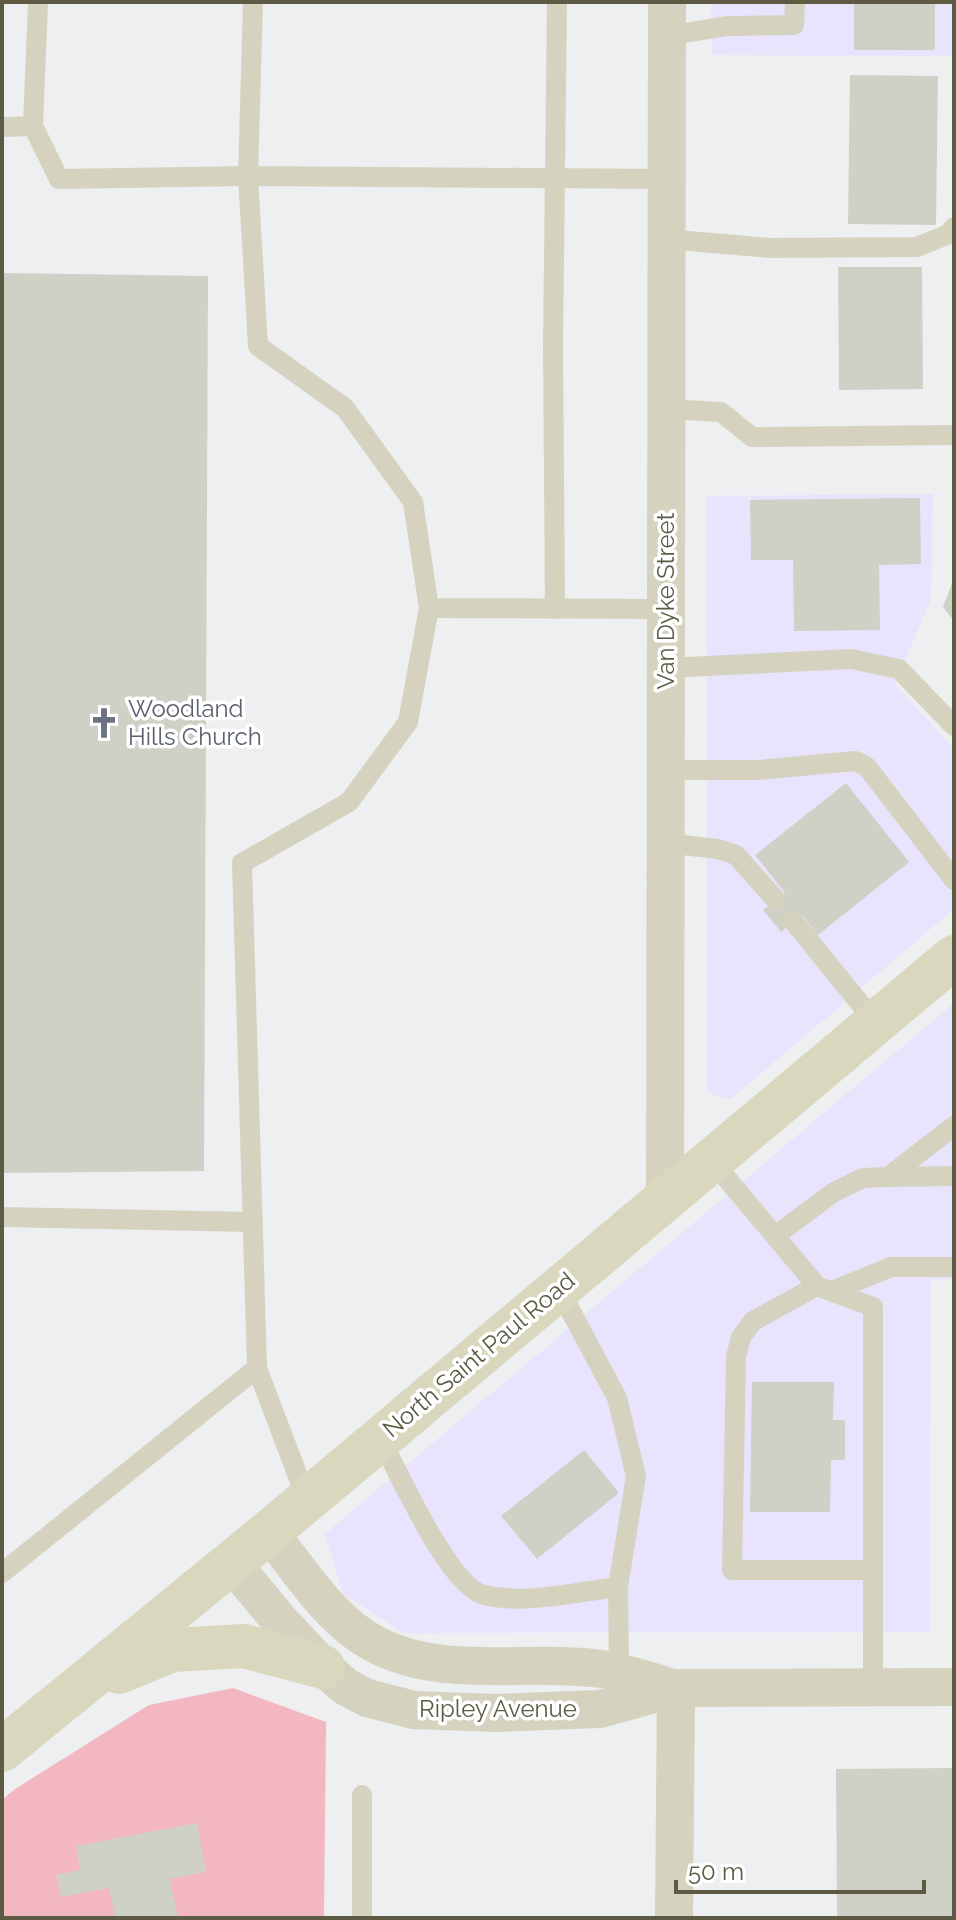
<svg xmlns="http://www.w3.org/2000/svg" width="956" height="1920" font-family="Raleway,sans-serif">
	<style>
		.commercial { fill: #e8e4fe }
		.green { fill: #f3b7c1 }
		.building { fill: #cfd1c7 }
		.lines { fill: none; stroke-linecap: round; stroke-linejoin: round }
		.lane { stroke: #d5d3bf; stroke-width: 20 }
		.street { stroke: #d5d3bf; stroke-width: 38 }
		.secondary { stroke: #d9d8be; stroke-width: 44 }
		.labels { text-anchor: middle; stroke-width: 7; stroke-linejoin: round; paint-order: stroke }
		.street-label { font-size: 24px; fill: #5d5b44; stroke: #fff }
		.worship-label { font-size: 24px; fill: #5b616d; stroke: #fff; text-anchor: start }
	</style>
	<rect width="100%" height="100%" fill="#edeff1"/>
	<g class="commercial">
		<polygon points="711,2 954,2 954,56 712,55"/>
		<polygon points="933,494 931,599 895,684 954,749 954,909 731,1099 707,1093 706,496"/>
		<polygon points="954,1003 954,1279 931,1279 929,1632 404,1633 343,1594 325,1534"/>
	</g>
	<polygon class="green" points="233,1688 326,1722 324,1918 2,1918 2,1800 15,1789 149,1705"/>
	<g class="building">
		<rect x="854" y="2" width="81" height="48"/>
		<polygon points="850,75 938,76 936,225 848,224"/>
		<polygon points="838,267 922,267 923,389 839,390"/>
		<polygon points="2,273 208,276 204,1171 2,1173"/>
		<polygon points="920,498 921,564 879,565 880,630 794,631 793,560 751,560 750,500"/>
		<polygon points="954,578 954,621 943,607"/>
		<polygon points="846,783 909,862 818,935 802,915 781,932 763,910 785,893 755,855"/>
		<polygon points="752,1382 834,1382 833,1420 845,1420 845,1460 831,1460 830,1512 750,1512"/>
		<polygon points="584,1450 619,1493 537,1559 501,1516"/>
		<polygon points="954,1768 954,1918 837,1918 836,1769"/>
		<polygon points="197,1823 206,1872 170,1879 178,1918 115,1918 109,1888 61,1897 56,1875 80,1870 76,1846"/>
	</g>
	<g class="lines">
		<g class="lane">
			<polyline points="253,2 248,176 666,179"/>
			<polyline points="667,36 727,26 794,25 795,2"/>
			<polyline points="33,126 38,2"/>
			<polyline points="2,127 33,126 59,179 248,176 258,346 345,408 413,502 429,608 666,609"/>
			<polyline points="666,239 770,248 917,247 949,234 954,227"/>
			<polyline points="666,409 721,412 752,437 954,435"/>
			<polyline points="555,609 553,345 557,2"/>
			<polyline points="665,668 851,659 899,669 954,726"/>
			<polyline points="665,770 758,770 855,761 867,767 954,880"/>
			<polyline points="665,843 718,849 736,855 776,900"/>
			<polyline points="794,922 876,1023"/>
			<polyline points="712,1161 817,1286 873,1307 873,1687"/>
			<polyline points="888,1177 954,1176"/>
			<polyline points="2,1217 252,1222"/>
			<polyline points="775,1236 834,1192 863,1178 888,1177 954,1126"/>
			<polyline points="817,1286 753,1321 741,1337 736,1357 732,1570 873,1570"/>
			<polyline points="559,1289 617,1398 636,1476 618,1587 619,1673"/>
			<polyline points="832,1291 891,1267 954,1267"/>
			<path d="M380 1438C398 1471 449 1587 484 1595 526 1605 576 1592 618 1587"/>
			<polyline points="307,1500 257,1368 242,863 349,802 408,722 429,608"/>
			<polyline points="2,1573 257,1368"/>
			<polyline points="362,1795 362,1918"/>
		</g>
		<g class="street">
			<polyline points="665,1200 667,2"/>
			<path d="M269 1532C297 1567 325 1612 363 1637 433 1683 523 1658 602 1669 626 1673 650 1681 673 1688"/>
			<polyline points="232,1563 280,1621 323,1667 346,1687 367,1698 414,1710 496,1713 600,1709 676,1688 954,1687"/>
			<polyline points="674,1918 676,1688"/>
		</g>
		<g class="secondary">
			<polyline points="119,1672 172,1650 244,1646 323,1667"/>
			<polyline points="2,1750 269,1532 954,957"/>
		</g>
	</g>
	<defs>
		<symbol id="church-bare" viewBox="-9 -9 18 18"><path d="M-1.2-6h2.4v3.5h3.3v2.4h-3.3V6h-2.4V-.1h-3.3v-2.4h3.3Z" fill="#6b7280" stroke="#fff" stroke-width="2.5" paint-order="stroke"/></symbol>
	</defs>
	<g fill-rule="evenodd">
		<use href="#church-bare" x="82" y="701" width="44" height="44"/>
	</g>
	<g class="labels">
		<g class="street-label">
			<text transform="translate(666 601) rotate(-90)" y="8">Van Dyke Street</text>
			<text transform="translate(479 1355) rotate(-40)" y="8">North Saint Paul Road</text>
			<text x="498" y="1717">Ripley Avenue</text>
		</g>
		<g class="worship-label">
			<text x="128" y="717">Woodland<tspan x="128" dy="28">Hills Church</tspan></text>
		</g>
	</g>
	<rect width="956" height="1920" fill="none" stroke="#5d5b44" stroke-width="8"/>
	<path d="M676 1880v12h248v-12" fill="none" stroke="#5d5b44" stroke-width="4"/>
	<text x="688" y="1880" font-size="24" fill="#5d5b44" stroke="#ffffff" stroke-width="6" paint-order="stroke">50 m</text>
</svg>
